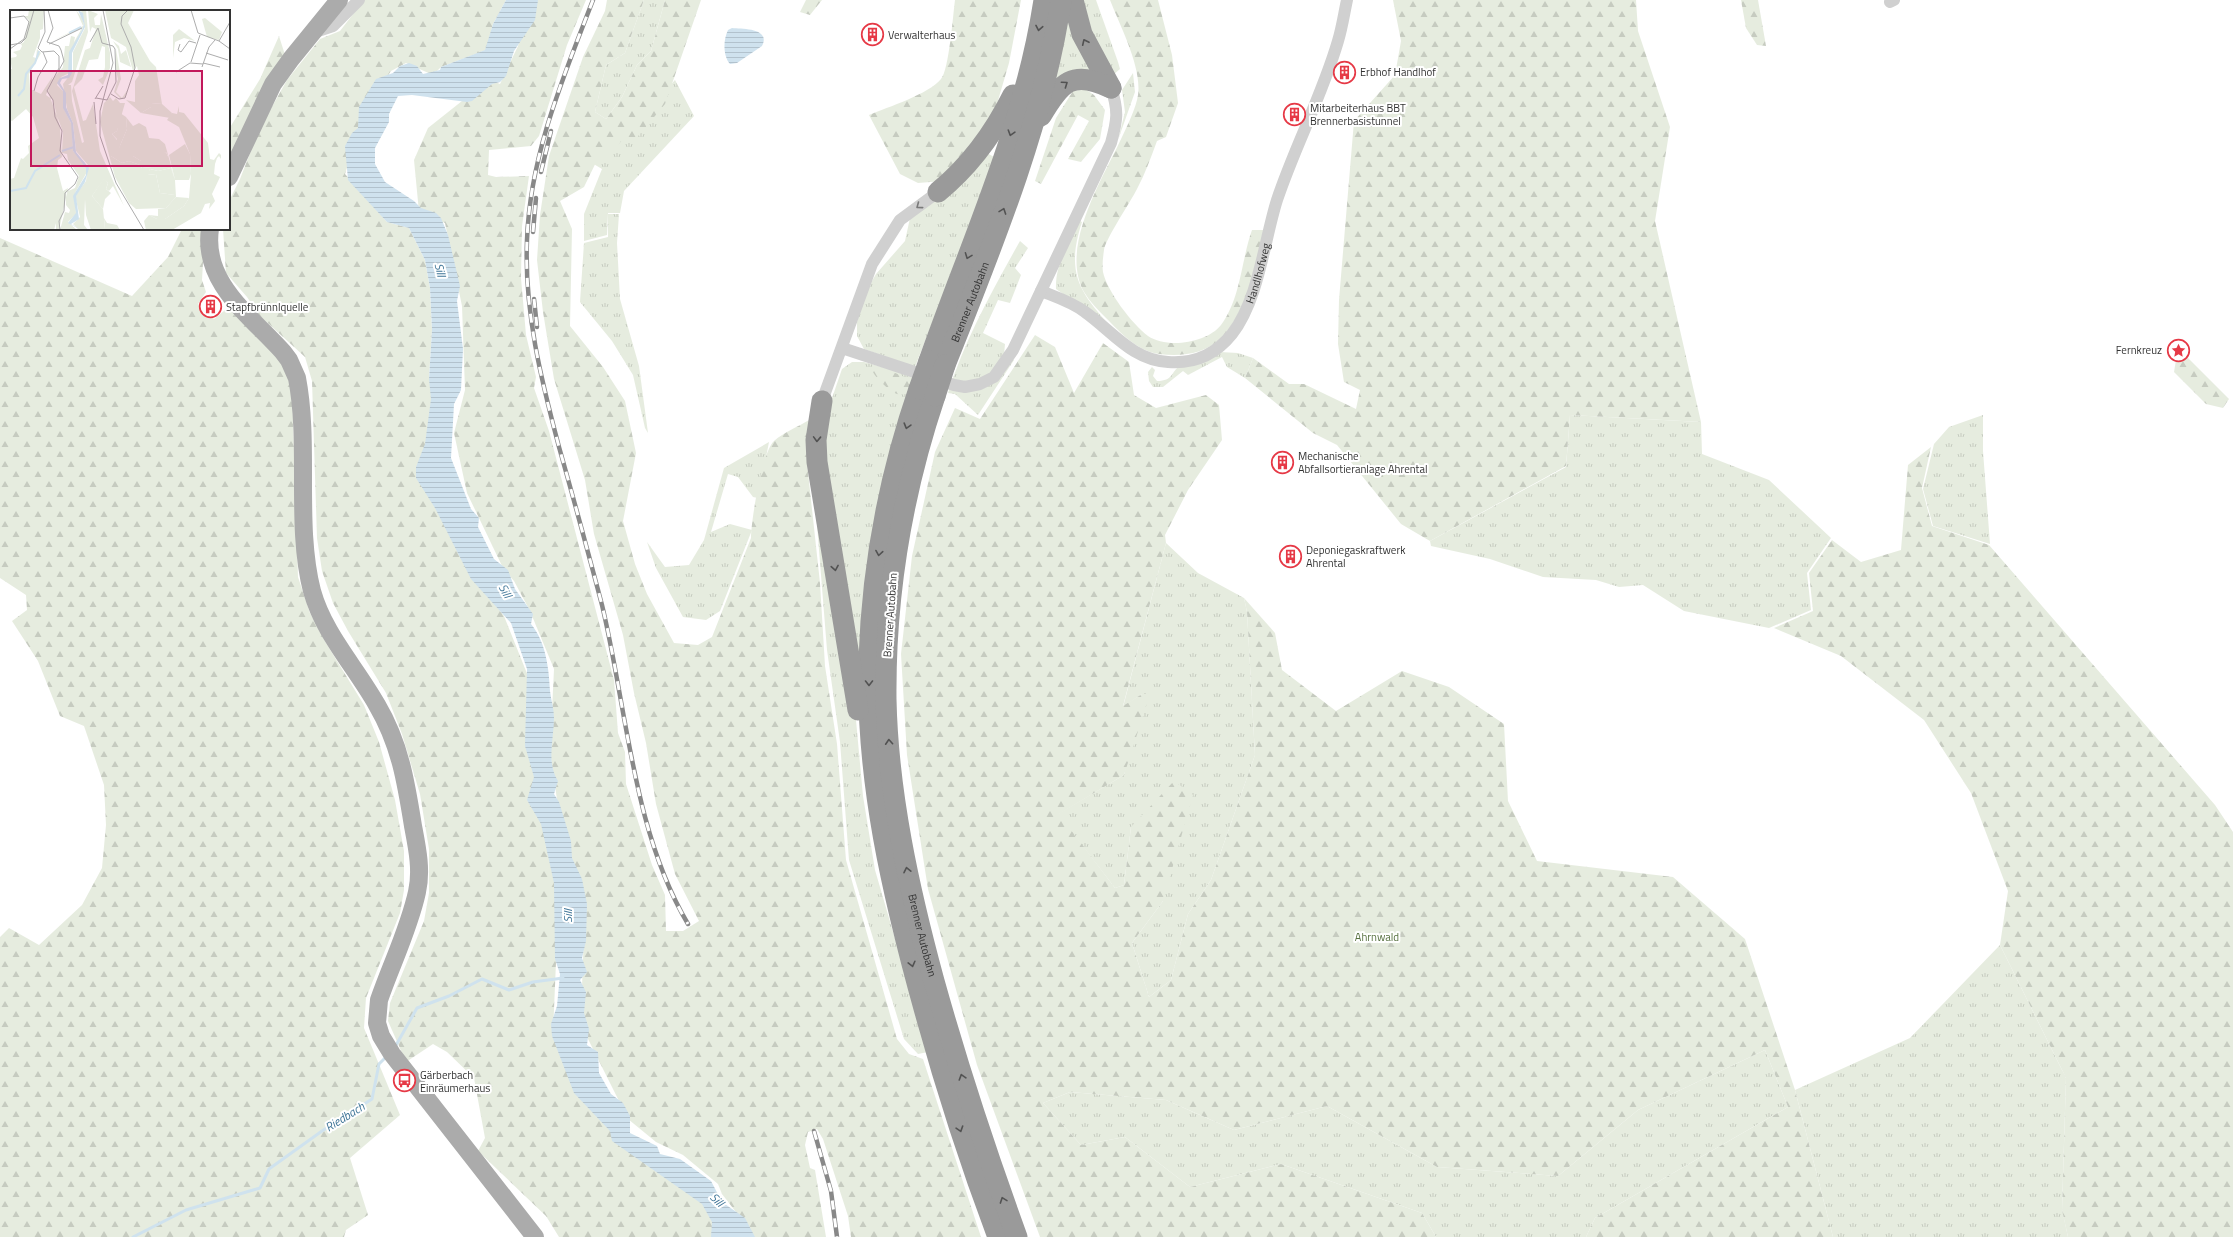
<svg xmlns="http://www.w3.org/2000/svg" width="2233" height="1237" font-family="'Titillium Web',sans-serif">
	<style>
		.grass { fill: url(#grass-tufts) }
		.forest { fill: url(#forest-firs) }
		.water { fill: url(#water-rules) }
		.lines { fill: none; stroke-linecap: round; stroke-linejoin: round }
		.stream { stroke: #cfe2ee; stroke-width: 3 }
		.street { stroke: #d0d0d0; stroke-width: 12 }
		.primary { stroke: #ababab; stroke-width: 18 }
		.highway { stroke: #9a9a9a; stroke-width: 21 }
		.rail-casing { stroke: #888; stroke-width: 4.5 }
		.rail { stroke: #fff; stroke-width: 3; stroke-dasharray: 9; stroke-linecap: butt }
		.highway-bridge { stroke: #9a9a9a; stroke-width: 21 }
		.oneway { stroke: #525252 }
		.oneway2 { stroke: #7a7a7a }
		.labels { text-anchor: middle; stroke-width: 4; stroke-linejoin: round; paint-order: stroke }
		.poi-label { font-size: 11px; fill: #333; stroke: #fff; text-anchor: start }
		.street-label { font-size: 11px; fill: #333; stroke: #fff }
		.park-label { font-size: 11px; fill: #56703f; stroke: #fff }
		.water-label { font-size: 12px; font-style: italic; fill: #3f7597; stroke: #fff }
		.inset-river { fill: none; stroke: #cfe2ee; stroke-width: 2 }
		.inset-road { fill: none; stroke: #adadad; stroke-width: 1 }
		.view { fill: #c2185b; fill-opacity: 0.15; stroke: #c2185b; stroke-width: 2 }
		.inset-edge { fill: none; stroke: #333; stroke-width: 2 }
	</style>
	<defs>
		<pattern id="grass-tufts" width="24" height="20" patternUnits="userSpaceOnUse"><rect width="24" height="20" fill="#e6ecdf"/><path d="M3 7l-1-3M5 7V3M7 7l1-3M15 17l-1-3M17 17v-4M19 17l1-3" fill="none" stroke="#c6cbc0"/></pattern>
		<pattern id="forest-firs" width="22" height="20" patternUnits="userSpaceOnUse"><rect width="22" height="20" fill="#e6ecdf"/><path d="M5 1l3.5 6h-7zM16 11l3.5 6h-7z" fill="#c6cbc0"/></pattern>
		<pattern id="water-rules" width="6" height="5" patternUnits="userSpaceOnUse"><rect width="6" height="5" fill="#cfe2ee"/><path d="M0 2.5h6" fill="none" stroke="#b2c2cd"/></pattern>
	</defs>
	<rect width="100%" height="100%" fill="#fff"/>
	<g class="grass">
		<polygon points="644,0 665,0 651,51 637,65 622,97 606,119 595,112 606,65 625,53"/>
		<polygon points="1068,0 1094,67 1050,91"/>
		<polygon points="1078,0 1096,0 1118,62 1120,69 1113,75 1108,73"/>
		<polygon points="1133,73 1135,92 1118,140 1125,112 1122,90"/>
		<polygon points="675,80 694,116 624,191 620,213 608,213 607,235 584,241 584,214 602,169 592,163 610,126 644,114"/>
		<polygon points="985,152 996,158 915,367 864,349 857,336 857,322 862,305 868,288 876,274 905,241 910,218"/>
		<polygon points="608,214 619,214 617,243 620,299 639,366 648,433 645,428 633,375 612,341 580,302 584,243 608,237"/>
		<path d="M1080 221 1082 222C1065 274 1080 293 1114 330L1056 289C1055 264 1069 243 1080 221Z"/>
		<path d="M1020 241 1028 248 1015 268 1021 275 1010 303 998 300 983 333 1005 344 1004 355 1014 360 978 415 955 394 948 393C965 339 992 291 1020 241Z"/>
		<path d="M1220 352 1238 353 1253 358 1245 378 1227 367 1222 357 1188 375 1183 371 1163 387H1153L1149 381 1148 372 1152 367 1155 370 1153 376 1157 381C1174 381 1170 372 1181 365 1193 359 1208 356 1220 352Z"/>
		<polygon points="852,362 864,362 914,376 856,720 863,796 875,870 928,1052 918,1054 904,1039 849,860 840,742 827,650 810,437 826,403 832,398 842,369"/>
		<polygon points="1570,415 1701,422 1702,454 1769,480 1831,538 1807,573 1811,610 1769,628 1684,611 1643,585 1619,587 1596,580 1543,577 1490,559 1431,546 1430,541 1566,467"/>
		<polygon points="1983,415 1983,451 1990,544 1933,526 1923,489 1934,444 1949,427"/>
		<polygon points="769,442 758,498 753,497 738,477 728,474 711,532 730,524 752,530 720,611 706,620 683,617 656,568 647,542 665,567 689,565 704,540 724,468"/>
		<polygon points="1166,543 1198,573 1244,598 1247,612 1255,755 1211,880 1188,914 1171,980 1149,997 1132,943 1163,901 1131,827 1124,885 1115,888 1058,814 1124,775 1142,694 1123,707"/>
		<polygon points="2000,945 2066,1078 2062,1209 2068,1237 1833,1237 1795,1090 1910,1038"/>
		<polygon points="1765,1050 1788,1107 1595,1218 1586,1237 1436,1237 1422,1213 1281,1164 1190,1187 1125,1137 1081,1145 1043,1103 1070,1092 1166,1100 1234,1130 1327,1106 1437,1167 1558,1176 1638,1110"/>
	</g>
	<g class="forest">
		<polygon points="364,0 506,0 493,24 486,50 441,67 433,75 406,63 391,71 366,107 345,174 387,222 409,228 425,260 430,288 432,330 429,379 437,391 435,495 465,563 504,616 532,686 558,915 553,1033 589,1103 703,1198 721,1237 559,1237 546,1216 478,1151 485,1138 474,1078 447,1052 433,1044 406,1062 388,1021 390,1003 424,921 429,893 429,849 420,794 402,734 386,693 348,631 333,603 322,571 317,538 312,381 305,357 259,315 247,297 226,273 223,229 229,229 229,201 240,179 259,130 287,80 320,39 340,31"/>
		<path d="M533 0H586L567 45 539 136 531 146 489 150 488 175 496 177 529 176 522 226 521 278 526 335 536 377 534 388 549 431 614 680 618 733 625 752 626 784 652 865 665 895 666 931H683L699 921 675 874 656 804 646 743 634 693 623 635 594 534 585 480 554 379 543 312 537 260 540 215 549 156 583 57 605 11 607 0H644L625 53 606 65 595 112 606 119 622 97 637 65 651 51 665 0H701L665 104 634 141 624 138 617 146 602 150 584 187 560 201 572 229 570 326 603 367 625 401 636 453 623 521 635 564 647 594 674 643 698 645 712 637 751 538C751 521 762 452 774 441 784 432 798 427 809 420L807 463 820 583 825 666 837 744 846 860 897 1039 909 1054 923 1059 981 1237H851L848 1216 823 1139 817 1129 808 1132 805 1145 810 1168 815 1170 826 1237H747L739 1216 722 1194 718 1184 683 1155 656 1142 628 1119 585 1033 581 1014 585 906 559 813 550 752 554 669 530 611 514 581 503 568 467 493 454 433 465 390 462 306 445 223 419 212 414 160 428 128 462 101 493 81 500 84 518 46 529 5Z"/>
		<polygon points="806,0 822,0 810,15 800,12"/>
		<path d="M955 0H1021L1009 63 987 138 943 181 918 183 900 174 869 115C888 107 929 94 941 79 949 70 953 15 955 0Z"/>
		<path d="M1110 0H1158L1172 55 1178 103 1166 137 1157 141C1151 157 1145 174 1137 189 1131 201 1105 240 1104 250 1103 257 1102 266 1103 272 1107 291 1132 324 1148 336 1167 349 1207 343 1221 325 1241 298 1241 261 1252 230H1264C1255 266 1248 311 1221 338 1205 354 1181 357 1159 354 1137 351 1121 333 1106 318 1098 310 1090 302 1084 292 1059 247 1103 178 1122 137 1128 124 1136 108 1138 95 1142 67 1120 26 1110 0Z"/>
		<polygon points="1393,0 1636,0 1638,31 1670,127 1655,221 1701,422 1570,415 1566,466 1430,541 1401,524 1337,445 1313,433 1245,378 1253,358 1289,384 1304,384 1356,409 1360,390 1344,382 1338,344 1339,300 1354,121 1395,75 1401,41"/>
		<polygon points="1741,0 1758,0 1766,46 1757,45 1746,28"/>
		<polygon points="279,36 285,55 229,164 229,129 260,79"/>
		<polygon points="1085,89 1094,95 1105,110 1100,139 1081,162 1068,159 1089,121 1078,115 1041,184 1035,181 1056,118 1073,91"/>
		<polygon points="182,229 205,229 202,280 206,292 198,304 214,319 230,306 280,358 292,386 298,577 310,613 326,643 364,705 379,742 395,800 404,851 404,890 400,913 366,998 364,1028 400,1115 350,1158 368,1215 346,1230 344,1237 0,1237 0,937 9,928 39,945 82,905 102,868 106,825 104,785 84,726 60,716 38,661 12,621 27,610 26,595 0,578 0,238 132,296 168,257"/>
		<polygon points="1035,335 1055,347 1074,393 1103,343 1129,362 1134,395 1156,408 1206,395 1219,405 1222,440 1188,490 1165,535 1166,543 1123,706 1142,694 1150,694 1124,775 1059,814 1115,888 1124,885 1131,827 1174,781 1193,795 1163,901 1132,943 1149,997 1171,980 1188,914 1211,880 1255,755 1247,612 1244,598 1275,633 1282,670 1336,711 1402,671 1449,687 1504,724 1508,801 1537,861 1673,877 1745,939 1795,1090 1833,1237 1586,1237 1595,1218 1788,1107 1765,1050 1638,1110 1558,1176 1437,1167 1327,1106 1234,1130 1166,1100 1070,1092 1043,1103 1081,1145 1125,1137 1190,1187 1281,1164 1422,1213 1436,1237 1040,1237 977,1065 928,889 907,755 901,654 912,556 935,452 955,408 980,419"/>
		<polygon points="2177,354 2185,355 2229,399 2223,408 2206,404 2174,372"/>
		<path d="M871 367 884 368 911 380 907 394C904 394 900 395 897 394 889 391 872 375 871 367Z"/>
		<polygon points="1931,447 1922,488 1932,526 1989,545 2215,805 2233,832 2233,1237 2068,1237 2062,1210 2066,1078 2000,945 2008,891 1971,793 1924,720 1841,656 1774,628 1813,611 1809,573 1832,540 1861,562 1901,550 1908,465"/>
	</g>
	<g class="water">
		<path d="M506 0H538L535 20 514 51 506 76 500 82 492 84 472 101 467 102 412 95 398 96 389 114V122L375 148V164L385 182 414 201 421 208 436 213 441 218 448 235 460 286 457 301 463 349 461 390 454 404 451 458 471 509 479 518 478 527 494 559 508 570 515 589 533 614 531 624C546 642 549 669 550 691 551 700 554 709 554 718 554 739 546 762 558 781L554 794 559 802 571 841 572 858 582 879 587 904 586 941 582 958 587 972 580 980 586 992 584 1013 589 1029 587 1045 598 1052 599 1073 611 1094 623 1103 630 1116V1133L657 1146 660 1154 680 1159 711 1181 722 1202 745 1218 755 1237H711L712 1222 702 1204 612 1141 610 1131 574 1093 552 1036 551 1024 557 1006 560 974 555 959 554 883 541 824 527 800 534 777 525 746 527 669 511 623 471 579 435 508 416 478V467L425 444 431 399 429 379 432 330 430 288 425 260 409 228 387 222 348 180 345 146 352 133 358 128 359 107 376 79 393 73 400 66 409 63 417 66 423 74 440 70 441 67 485 50 493 24Z"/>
		<path d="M732 28C743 29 771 28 762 46L737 63 730 64C723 56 723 40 728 30Z"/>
	</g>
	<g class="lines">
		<g class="stream">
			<polyline points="395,1047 417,1008 449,996 482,979 509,990 533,982 563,978"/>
			<polyline points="133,1237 186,1210 260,1188 269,1169 322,1131 372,1099 379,1064 386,1057"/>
		</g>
		<g class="street">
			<polyline points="1890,2 1894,0"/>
			<polyline points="312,33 333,26 359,0"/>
			<path id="s1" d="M1041 291C1056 297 1072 302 1085 312 1112 331 1132 360 1168 362 1194 364 1216 354 1232 334 1259 299 1264 241 1277 200 1295 146 1322 96 1338 41 1342 28 1344 14 1347 0"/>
			<path d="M842 348 954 385 965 387 980 384 994 377 1013 350 1111 143C1117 121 1119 111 1111 88"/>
			<polyline points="822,401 872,264 900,220 938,192"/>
		</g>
		<g class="primary">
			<polyline points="229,177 273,84 291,59 339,0"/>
			<path d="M210 229C202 283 251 316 283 352L289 360 297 378C310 445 295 525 312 591 324 634 355 666 377 705 400 744 406 782 413 826 417 847 422 870 417 892 409 929 391 965 379 1000L377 1023 381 1036 392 1054 535 1237"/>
		</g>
		<g class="highway">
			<polyline points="1073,0 1082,34 1111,88"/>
			<path d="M1041 116C1061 82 1072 69 1111 88"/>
			<path d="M938 192C971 165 994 133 1013 95"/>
			<path d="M929 361C971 242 1025 126 1044 0"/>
			<path id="s2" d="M945 365C990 252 1044 121 1061 0"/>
			<path d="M919 389C889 476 872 567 869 659 865 779 893 897 925 1012 946 1088 970 1163 998 1237"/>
			<path id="s3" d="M935 396C902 494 885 595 886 699 888 794 909 889 934 981 958 1067 986 1152 1017 1237"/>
			<polyline points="822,401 816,440 817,462 858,710"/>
		</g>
		<defs>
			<g id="rail">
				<path d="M593 0C563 78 530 155 527 240 524 311 541 379 559 447 574 500 588 552 602 605 627 709 633 832 688 924"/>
				<polyline points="541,172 551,131"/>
				<polyline points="533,232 536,198"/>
				<polyline points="534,299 537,327"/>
				<polyline points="814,1131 831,1191 837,1237"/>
			</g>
		</defs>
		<use href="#rail" class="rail-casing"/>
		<use href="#rail" class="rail"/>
		<g class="highway-bridge">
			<polyline points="919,389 929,361"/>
			<polyline points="935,396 945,365"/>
		</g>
	</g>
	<defs><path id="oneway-chevron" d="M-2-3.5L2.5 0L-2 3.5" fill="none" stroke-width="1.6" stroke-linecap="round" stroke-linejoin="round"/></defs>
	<g class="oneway">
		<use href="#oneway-chevron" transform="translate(1039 28) rotate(101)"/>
		<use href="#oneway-chevron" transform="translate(1085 42) rotate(-115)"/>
		<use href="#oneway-chevron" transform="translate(1065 84) rotate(-35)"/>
		<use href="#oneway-chevron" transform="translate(1011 133) rotate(107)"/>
		<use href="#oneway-chevron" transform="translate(1003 211) rotate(-70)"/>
		<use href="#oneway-chevron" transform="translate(968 256) rotate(111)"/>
		<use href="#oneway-chevron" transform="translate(907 426) rotate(106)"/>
		<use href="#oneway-chevron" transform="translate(817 439) rotate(92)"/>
		<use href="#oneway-chevron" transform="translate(879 553) rotate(99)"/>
		<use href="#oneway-chevron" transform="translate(835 568) rotate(80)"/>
		<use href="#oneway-chevron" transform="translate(869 683) rotate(90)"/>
		<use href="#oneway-chevron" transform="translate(889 742) rotate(-94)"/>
		<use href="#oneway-chevron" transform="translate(907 870) rotate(-102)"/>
		<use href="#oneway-chevron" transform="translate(912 964) rotate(76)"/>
		<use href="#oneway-chevron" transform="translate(962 1077) rotate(-107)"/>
		<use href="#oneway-chevron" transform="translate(960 1129) rotate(72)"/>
		<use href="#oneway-chevron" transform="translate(1003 1200) rotate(-110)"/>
	</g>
	<use class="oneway2" href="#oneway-chevron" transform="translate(919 206) rotate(143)"/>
	<defs>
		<symbol id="building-ring" viewBox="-11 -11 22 22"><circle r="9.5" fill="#fff" stroke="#e63946" stroke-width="1.5"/><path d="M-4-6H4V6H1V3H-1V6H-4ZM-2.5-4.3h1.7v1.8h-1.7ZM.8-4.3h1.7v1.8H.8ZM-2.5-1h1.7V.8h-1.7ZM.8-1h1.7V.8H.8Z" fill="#e63946"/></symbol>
		<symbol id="sight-ring" viewBox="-11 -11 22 22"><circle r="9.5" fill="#fff" stroke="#e63946" stroke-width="1.5"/><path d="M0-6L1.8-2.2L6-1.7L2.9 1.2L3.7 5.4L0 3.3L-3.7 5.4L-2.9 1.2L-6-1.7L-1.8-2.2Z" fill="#e63946"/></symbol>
		<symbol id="bus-ring" viewBox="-11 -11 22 22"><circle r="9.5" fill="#fff" stroke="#e63946" stroke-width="1.5"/><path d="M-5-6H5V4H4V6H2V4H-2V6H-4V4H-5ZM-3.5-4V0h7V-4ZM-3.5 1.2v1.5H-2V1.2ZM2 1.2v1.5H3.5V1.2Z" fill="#e63946"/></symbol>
	</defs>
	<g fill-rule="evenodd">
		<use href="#building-ring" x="860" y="22" width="25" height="25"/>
		<use href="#building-ring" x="1332" y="60" width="25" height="25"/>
		<use href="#building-ring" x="1282" y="102" width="25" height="25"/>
		<use href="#building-ring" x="198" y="294" width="25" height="25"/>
		<use href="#sight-ring" x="2166" y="338" width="25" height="25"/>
		<use href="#building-ring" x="1270" y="450" width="25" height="25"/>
		<use href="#building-ring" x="1278" y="544" width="25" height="25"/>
		<use href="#bus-ring" x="392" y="1068" width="25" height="25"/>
	</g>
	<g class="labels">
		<g class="poi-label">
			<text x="888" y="39">Verwalterhaus</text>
			<text x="1360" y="76">Erbhof Handlhof</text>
			<text x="1310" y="112">Mitarbeiterhaus BBT<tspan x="1310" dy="13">Brennerbasistunnel</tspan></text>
			<text x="226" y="311">Stapfbrünnlquelle</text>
			<text x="2162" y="354" text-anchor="end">Fernkreuz</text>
			<text x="1298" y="460">Mechanische<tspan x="1298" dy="13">Abfallsortieranlage Ahrental</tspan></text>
			<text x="1306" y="554">Deponiegaskraftwerk<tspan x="1306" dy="13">Ahrental</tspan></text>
			<text x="420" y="1079">Gärberbach<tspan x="420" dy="13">Einräumerhaus</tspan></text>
		</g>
		<g class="street-label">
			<text dy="4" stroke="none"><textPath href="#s1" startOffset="287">Handlhofweg</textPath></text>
			<text dy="4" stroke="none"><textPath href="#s2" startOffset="68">Brenner Autobahn</textPath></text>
			<text transform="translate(890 615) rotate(-86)" y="4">Brenner Autobahn</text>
			<text dy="4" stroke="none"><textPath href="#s3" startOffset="548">Brenner Autobahn</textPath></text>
		</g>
		<g class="park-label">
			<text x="1377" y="941">Ahrnwald</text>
		</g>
		<g class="water-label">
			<text transform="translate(440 270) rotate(77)" y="4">Sill</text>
			<text transform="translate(505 591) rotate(60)" y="4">Sill</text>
			<text transform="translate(568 916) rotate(-90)" y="4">Sill</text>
			<text transform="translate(345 1117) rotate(-32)" y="4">Riedbach</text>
			<text transform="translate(717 1200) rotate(45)" y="4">Sill</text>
		</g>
	</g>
	<g transform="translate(10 10)">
		<rect width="220" height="220" fill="#fff"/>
		<path d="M195 8 212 22 209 30 197 27 192 9ZM103 31 109 36 111 44 116 40 121 57 110 52 108 39ZM141 93 152 94 162 103 160 108 131 103 141 97ZM110 103 116 107 117 119 109 138 107 129 102 124 107 121ZM175 134 180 144 181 164 179 170H165L159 145ZM156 142 158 147 142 157 132 158 130 155 119 151 112 153 101 146H123L131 151ZM161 158 165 170V185L150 183 146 164 137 165 140 159 148 161ZM94 168 98 173 96 179 101 183 95 189 93 199 82 186ZM166 187 179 188 174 196 155 209H147L139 205 148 206V199L156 198ZM94 208 97 213 107 215 110 220 95 219Z" fill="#e6ecdf"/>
		<path d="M19 0H34L33 19 30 20V28L23 47 26 48 27 39 31 43 19 64 20 79 31 84 43 66 36 85 43 90 50 118 52 147 48 150 47 158 53 181 58 178 49 220H46V213L44 220H0V169L4 168 11 148 13 149 19 143 18 136 29 128 23 107 16 99 2 111 0 110V59H2L0 48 6 47 7 45 3 42 10 40 12 36 11 34 14 32 19 10 14 6H18ZM66 0 72 8 74 14 72 20 59 45V63L51 67 47 75 53 81 54 99 62 115 63 141 75 153 77 162 65 183 66 204 58 212 67 220H50L55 202 59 203 60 200 56 195V182L65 178 69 166 58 150 57 144 52 143 53 122 38 82 41 71 53 57 55 36H59L61 26 65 27 64 32 72 18 44 30 73 16ZM71 0H76L78 22 62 72 58 75H61L62 91 72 133 74 132 62 81 75 40 80 38 86 19 82 17 80 22 78 0 88 4 84 8 85 15H90L91 4 100 43V58L93 75 88 70 93 67 95 57V37L92 36 88 49 79 50 72 69 64 77 73 111 76 110 83 94 90 141 114 196 103 176 99 181 96 179 98 173 94 169 82 186 93 199 95 219 97 220H81L76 205 75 189 74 215 78 220H69L63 214 70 207 65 186 76 171 78 155 66 141 63 113 57 99 53 74 63 61V42L75 18ZM95 0H124L118 13 140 51 146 57 152 94 142 93 141 97 131 103 116 90 125 92V71L129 65 127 56 123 61 116 37 101 28ZM169 19 185 31 174 28 165 32 163 48V25ZM106 39 111 69 106 82 112 88 118 79 115 87 111 89 104 82 108 69 106 60ZM100 87 103 91 106 88 110 93H115L107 121 102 124 107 130 108 125 113 123 109 138 117 119 116 107 123 116 129 113 136 117 139 128 149 129 155 134 165 170 166 187 156 198 126 199 119 193 105 167 90 112 94 93ZM156 142 158 146 142 157 132 158 130 155 119 151 112 153 101 146H123L131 151 141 152ZM161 158 165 170V185L150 183 146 164 138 165 140 159 148 161ZM169 96V102L174 103 198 133 200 149 204 150 209 143 211 145V149L209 146 207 148 205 154 204 164 210 167 202 184 205 191 199 199 200 193 195 194 191 203 162 220H136L134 211 139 205 147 209H155L174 196 179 188 181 164 180 144 169 117 157 110 162 103 167 104Z" fill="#e6ecdf" fill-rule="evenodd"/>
		<path d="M68 0 73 3 75 17 62 43V63L59 68 52 69 50 73 56 83V97L63 113 66 142 79 158 75 172 66 186 69 209 61 214 71 220 58 213 66 203 63 186 76 165V158L63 141 61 113 53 98V81L47 73 50 68 58 65 59 42 72 20 74 14Z" fill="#cfe2ee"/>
		<path class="inset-river" d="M59 23 71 17M8 86 14 79 16 64 25 53 29 41M52 141 64 137M0 181 16 178 25 161 50 145"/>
		<path class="inset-road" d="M34 0 35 22 28 38 32 42 44 41 49 46V58L37 81 43 90 45 107 52 121 50 141 68 167 65 174 55 183 54 201 49 211 50 220M38 0 43 18 37 32 49 36 51 40 54 51 49 60M93 0 103 53 90 101V126L106 173 134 220M181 0 188 23 209 31 220 39M0 8 14 6 19 12 14 29 0 39M209 31 220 12M80 32 88 18 92 33 103 36 105 39 106 72 97 90 86 88M39 34 72 18M170 34 168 40 171 42 179 31 186 33M0 35 11 33 16 28 24 0M196 43 218 50M181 52 190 25M193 53 210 57M192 57 199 37 205 30M166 62 180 53 193 54M24 81 28 67 37 52 33 42M101 84 109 89 115 88 125 58 121 37 111 14 112 6 118 0M85 89 93 76M84 92 86 114"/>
		<path class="view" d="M21 61H192V156H21Z"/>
		<rect width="220" height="220" class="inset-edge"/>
	</g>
</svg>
